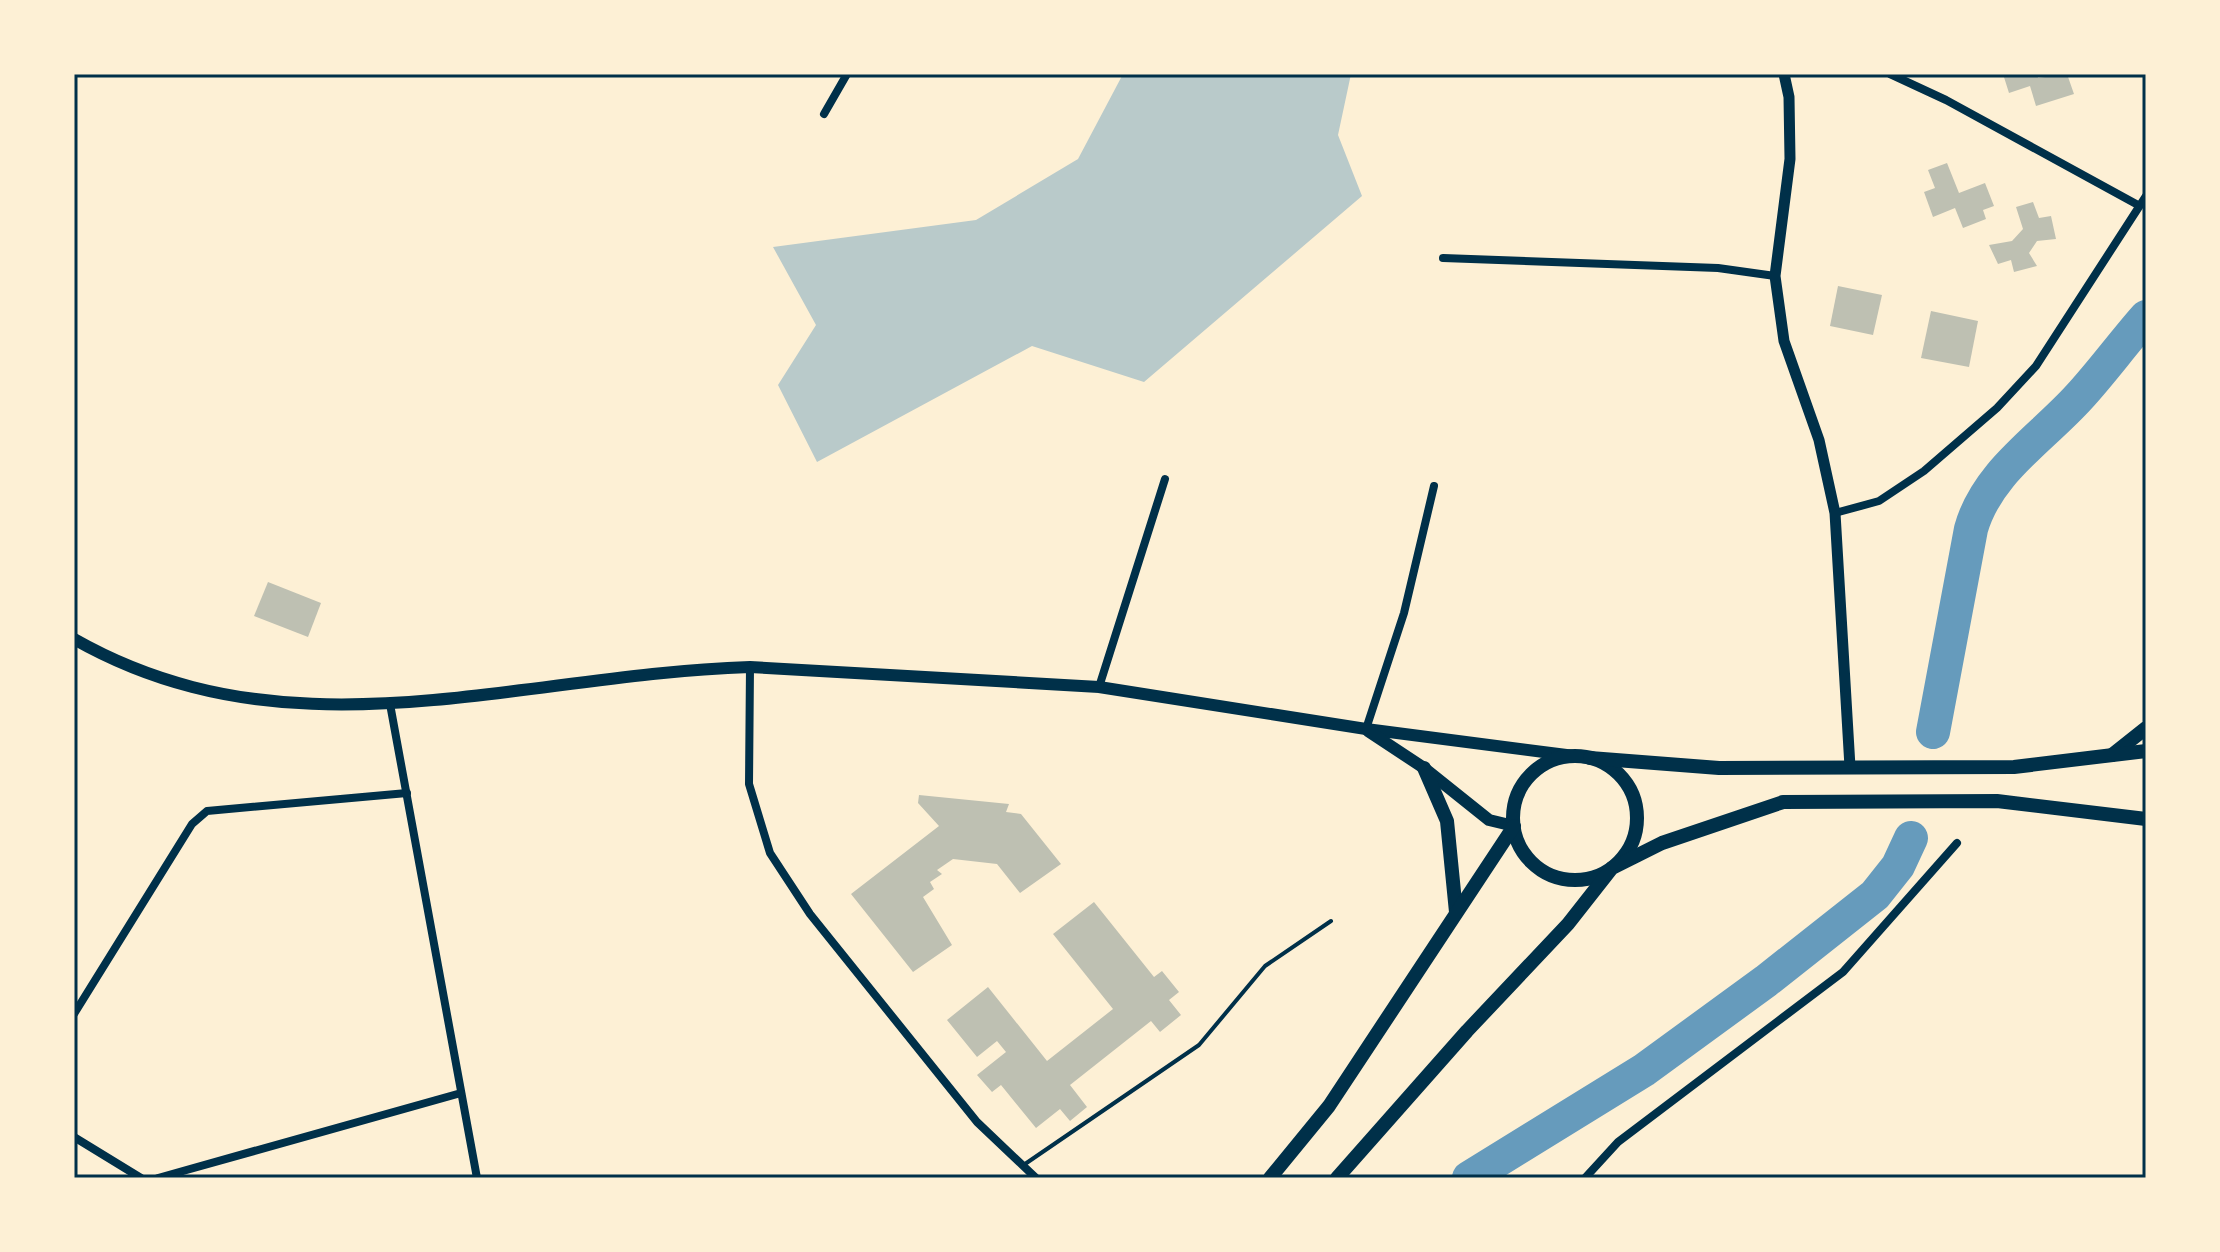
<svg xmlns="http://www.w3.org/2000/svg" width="2220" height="1252" font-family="'Varela Round',sans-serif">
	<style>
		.green { fill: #b9caca }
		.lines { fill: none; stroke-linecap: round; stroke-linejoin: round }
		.river { stroke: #669bbc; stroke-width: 34 }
		.building { fill: #bec0b2 }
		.service { stroke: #003049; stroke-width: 4 }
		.minor { stroke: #003049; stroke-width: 8 }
		.tertiary { stroke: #003049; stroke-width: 11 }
		.secondary { stroke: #003049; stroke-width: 12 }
		.trunk { stroke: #003049; stroke-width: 14 }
		.neatline { fill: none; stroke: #003049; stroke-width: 3 }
	</style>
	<rect width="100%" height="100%" fill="#fdf0d5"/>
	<polygon class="green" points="1123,74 1351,74 1338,135 1362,196 1144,382 1032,346 817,462 778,385 816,325 773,247 976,220 1078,159"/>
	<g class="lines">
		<g class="river">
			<path d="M1933 732 1971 529C1987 472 2041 439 2079 397 2102 372 2123 343 2146 317"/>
			<polyline points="1469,1178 1644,1070 1766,981 1875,895 1898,866 1911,838"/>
		</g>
	</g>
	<g class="building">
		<polygon points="2003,74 2037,74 2038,78 2067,74 2074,94 2036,106 2030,86 2009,93"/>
		<polygon points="1947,163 1959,193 1985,183 1994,206 1983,210 1986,219 1963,228 1955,208 1933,217 1924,192 1935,188 1928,170"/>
		<polygon points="2033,202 2039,218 2051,216 2056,239 2037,241 2029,253 2037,266 2014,272 2011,260 1998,264 1989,245 2012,241 2023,229 2016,207"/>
		<polygon points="1838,286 1882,295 1873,335 1830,326"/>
		<polygon points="1931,311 1978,321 1969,367 1921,358"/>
		<polygon points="268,582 321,603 308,637 254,616"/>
		<polygon points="919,795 1009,804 1006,812 1021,814 1061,864 1020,893 997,864 953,859 937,870 942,874 930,882 934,889 923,897 952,945 913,972 851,894 939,826 918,803"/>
		<polygon points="1094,902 1154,977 1162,971 1179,992 1169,1000 1181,1015 1160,1032 1151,1021 1070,1085 1087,1107 1070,1121 1060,1109 1036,1128 1001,1085 992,1092 977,1075 1006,1052 997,1041 977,1057 947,1020 988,987 1047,1061 1113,1009 1053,934"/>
	</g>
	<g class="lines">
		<polyline class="service" points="1025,1164 1199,1045 1265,966 1331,921"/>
		<g class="minor">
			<polyline points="1890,74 1946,100 2138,205"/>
			<polyline points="824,114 847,74"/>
			<polyline points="1443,258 1718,268 1775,276"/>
			<polyline points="1835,513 1879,501 1924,471 1997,408 2036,366 2146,196"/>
			<polyline points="750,667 749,784 770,853 810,914 977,1122 1036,1178"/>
			<polyline points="1099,687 1165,479"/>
			<polyline points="390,704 477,1178"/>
			<polyline points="1366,729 1404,613 1434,486"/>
			<polyline points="74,1014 192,824 207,811 407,793"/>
			<polyline points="74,1137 141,1178"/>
			<polyline points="158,1178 461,1093"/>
			<polyline points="1585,1178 1618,1142 1843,972 1957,843"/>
		</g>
		<polyline class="tertiary" points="1784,74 1789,97 1790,159 1775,276 1784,341 1819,440 1835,513 1850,767"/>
		<g class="secondary">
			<path d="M74 639C292 763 518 674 750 667L1099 687 1366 729 1590 758"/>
			<polyline points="1368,731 1424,768 1489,820 1514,826"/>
		</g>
		<g class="trunk">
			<polyline points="2112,755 2146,728"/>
			<circle cx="1575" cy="818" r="62"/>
			<polyline points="1590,758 1719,768 2014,767 2146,751"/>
			<polyline points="1424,768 1447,821 1456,912"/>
			<polyline points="1270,1178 1329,1106 1514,826"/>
			<polyline points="1337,1178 1467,1031 1568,924 1612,868 1662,843 1783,802 1997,801 2146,819"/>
		</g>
	</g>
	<rect width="2220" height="1252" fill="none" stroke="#fdf0d5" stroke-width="152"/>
	<rect x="76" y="76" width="2068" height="1100" class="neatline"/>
</svg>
